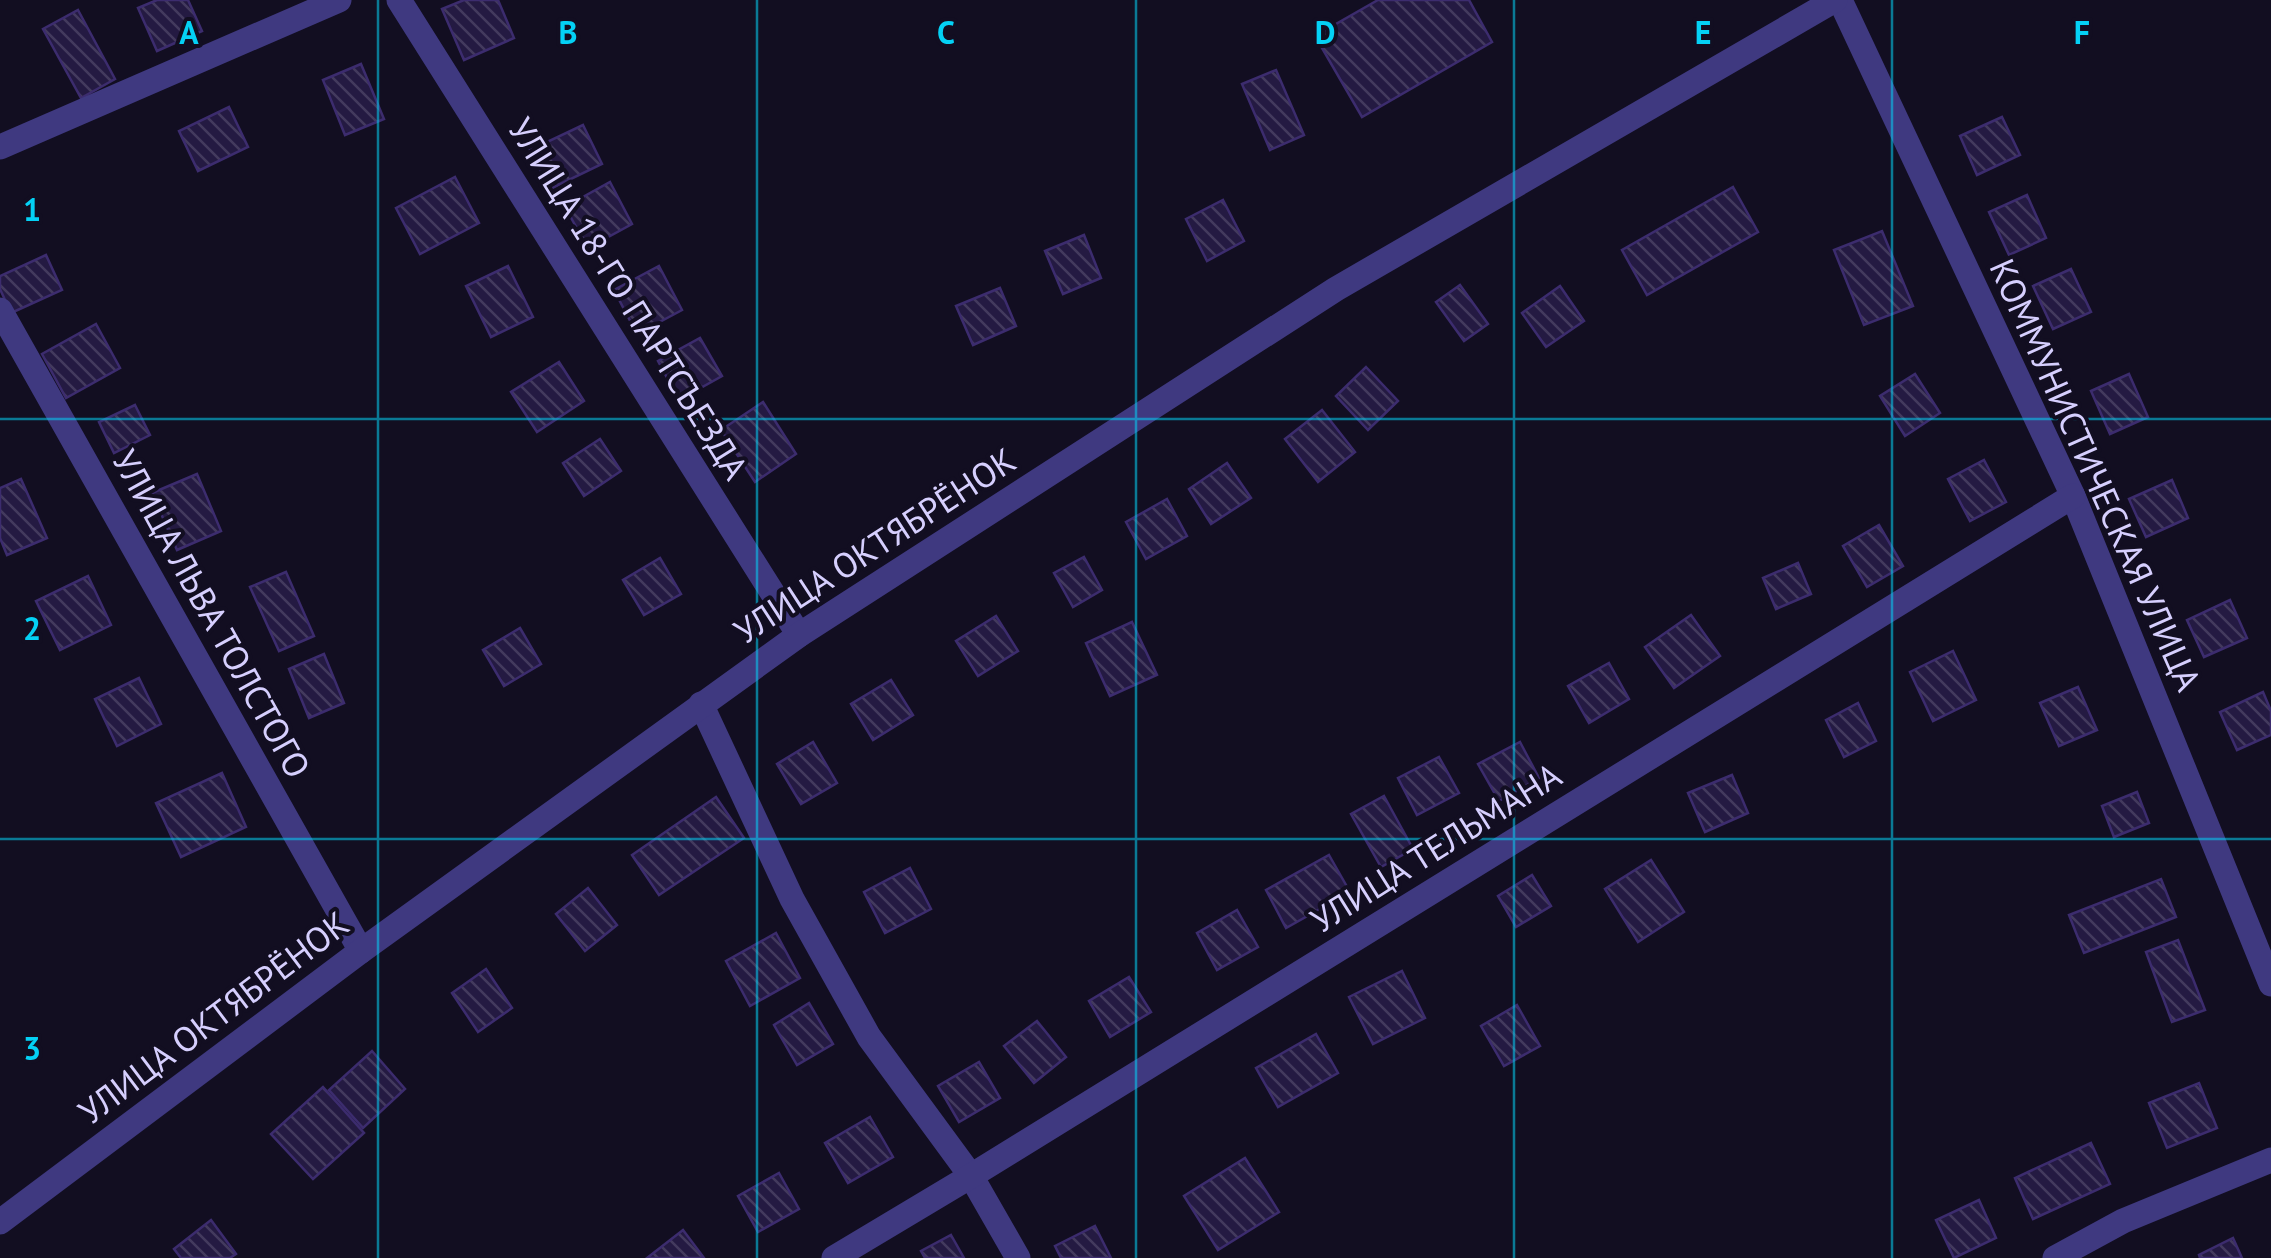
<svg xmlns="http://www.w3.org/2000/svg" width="2271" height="1258" font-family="'PT Sans',sans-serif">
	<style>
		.building { fill: url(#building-back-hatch); stroke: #3c2c6e; stroke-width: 2.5 }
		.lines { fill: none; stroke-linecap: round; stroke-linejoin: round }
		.minor { stroke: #3f3980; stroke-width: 25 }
		.tertiary { stroke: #3f3980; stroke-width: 25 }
		.grid { fill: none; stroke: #04d1f5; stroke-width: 2.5; stroke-opacity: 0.55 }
		.labels { text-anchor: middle; stroke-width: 8; stroke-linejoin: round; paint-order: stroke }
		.street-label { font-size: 35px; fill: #d6cffe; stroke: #120e21 }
		.grid-label { font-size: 32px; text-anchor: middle; font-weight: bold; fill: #04d1f5; stroke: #120e21; stroke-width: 8; stroke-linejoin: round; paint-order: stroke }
	</style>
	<defs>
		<pattern id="building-back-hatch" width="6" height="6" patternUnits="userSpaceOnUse" patternTransform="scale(2.5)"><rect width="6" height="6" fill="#241a42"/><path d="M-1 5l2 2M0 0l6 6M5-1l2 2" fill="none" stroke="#433a5e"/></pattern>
	</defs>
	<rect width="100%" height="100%" fill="#120e21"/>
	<g class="building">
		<polygon points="157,0 188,0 202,31 157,51 138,8"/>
		<polygon points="464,0 498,0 514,38 464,60 442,9"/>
		<polygon points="1378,0 1469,0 1492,42 1362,117 1315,36"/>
		<polygon points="78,10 115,79 81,98 43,29"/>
		<polygon points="361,64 384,119 345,135 323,80"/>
		<polygon points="1276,70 1304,135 1270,150 1242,84"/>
		<polygon points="229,107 248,147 198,171 179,131"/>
		<polygon points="2002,117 2020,155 1977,175 1960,136"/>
		<polygon points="583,125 602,164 550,189 530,150"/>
		<polygon points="455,177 479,223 420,254 396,208"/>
		<polygon points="610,182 632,224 588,248 565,207"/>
		<polygon points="1733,187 1758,232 1647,295 1622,250"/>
		<polygon points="2027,195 2046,238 2009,255 1989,212"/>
		<polygon points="1223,200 1244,241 1207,261 1186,219"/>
		<polygon points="1882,231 1913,306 1864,325 1834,250"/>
		<polygon points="1084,235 1101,278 1063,294 1045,251"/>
		<polygon points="46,255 62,290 11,313 0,289 0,276"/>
		<polygon points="508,266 533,317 491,337 466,286"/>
		<polygon points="659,266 682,310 637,334 614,290"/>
		<polygon points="2071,269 2091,312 2053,329 2033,286"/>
		<polygon points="1460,285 1488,324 1464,341 1436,302"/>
		<polygon points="1560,286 1584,321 1546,347 1522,313"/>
		<polygon points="1000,288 1016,326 973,345 956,306"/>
		<polygon points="96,324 120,368 66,398 42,354"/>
		<polygon points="700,338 722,376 679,400 658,361"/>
		<polygon points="559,362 584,401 537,432 511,392"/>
		<polygon points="1366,367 1398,401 1368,430 1336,396"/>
		<polygon points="1915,374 1940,413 1905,436 1880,396"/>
		<polygon points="2129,374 2148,417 2110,434 2091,391"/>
		<polygon points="763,402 796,454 755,482 721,430"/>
		<polygon points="135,405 150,435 114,453 99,422"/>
		<polygon points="1322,410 1355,452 1318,482 1285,439"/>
		<polygon points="600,439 621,471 584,496 563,463"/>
		<polygon points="1984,460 2006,502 1970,521 1948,479"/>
		<polygon points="1227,463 1251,498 1211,524 1189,489"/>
		<polygon points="197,474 221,531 177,550 152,493"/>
		<polygon points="21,479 47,538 7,555 0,538 0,488"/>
		<polygon points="2172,480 2188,518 2146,537 2129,499"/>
		<polygon points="1167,499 1187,536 1146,559 1126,522"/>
		<polygon points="1879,525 1903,566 1867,587 1843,546"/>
		<polygon points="1084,557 1102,590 1073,607 1054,573"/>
		<polygon points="660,558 681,594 644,615 623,580"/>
		<polygon points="1798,563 1811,594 1776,609 1763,578"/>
		<polygon points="286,572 314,636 279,651 250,587"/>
		<polygon points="88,576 111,625 60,650 36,601"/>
		<polygon points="2230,600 2247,638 2204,657 2187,620"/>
		<polygon points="1691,615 1720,656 1674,688 1645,647"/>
		<polygon points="996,616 1018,651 978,676 956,641"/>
		<polygon points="1132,622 1157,675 1110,696 1086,643"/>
		<polygon points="520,628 541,664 504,686 483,650"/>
		<polygon points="1953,651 1976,700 1933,721 1910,672"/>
		<polygon points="324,654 344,703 309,718 289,669"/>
		<polygon points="1609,663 1629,699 1589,723 1568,686"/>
		<polygon points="139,678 161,724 117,746 95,699"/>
		<polygon points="891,680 913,715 873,740 851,704"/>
		<polygon points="2078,687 2097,730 2059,746 2040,703"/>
		<polygon points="2263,692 2271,711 2271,735 2237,750 2220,712"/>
		<polygon points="1858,703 1876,741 1844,757 1826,720"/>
		<polygon points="813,742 837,783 801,804 777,764"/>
		<polygon points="1520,742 1539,778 1499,801 1478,764"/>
		<polygon points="1439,757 1459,793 1417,815 1398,778"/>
		<polygon points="222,773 246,827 181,857 156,803"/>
		<polygon points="1732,775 1748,813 1705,832 1688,793"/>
		<polygon points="2137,792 2149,823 2114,837 2102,806"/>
		<polygon points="1384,796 1413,849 1381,867 1351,814"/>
		<polygon points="716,797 744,838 659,895 632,855"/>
		<polygon points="1329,855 1350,892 1286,928 1266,890"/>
		<polygon points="1651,860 1684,912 1638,942 1605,889"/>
		<polygon points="910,868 931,909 885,933 864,892"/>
		<polygon points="1532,875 1551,906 1516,927 1498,896"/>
		<polygon points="2161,879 2176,917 2084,953 2069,915"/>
		<polygon points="588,888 617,925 585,951 556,914"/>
		<polygon points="1237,910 1258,947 1217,970 1197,933"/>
		<polygon points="776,933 800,978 750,1006 726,961"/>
		<polygon points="2178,940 2205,1010 2172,1022 2146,952"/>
		<polygon points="486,969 512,1008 478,1032 452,993"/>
		<polygon points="1402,971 1425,1018 1373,1044 1349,997"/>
		<polygon points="1129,977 1151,1012 1110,1037 1089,1001"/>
		<polygon points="809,1003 833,1044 797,1065 774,1025"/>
		<polygon points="1517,1005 1540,1046 1504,1066 1481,1026"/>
		<polygon points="1037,1021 1066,1057 1034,1083 1004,1046"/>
		<polygon points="1316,1034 1338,1073 1278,1107 1256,1068"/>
		<polygon points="372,1051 405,1089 363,1128 329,1090"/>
		<polygon points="979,1062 1000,1098 959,1122 938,1086"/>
		<polygon points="2199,1083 2217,1128 2167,1148 2149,1103"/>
		<polygon points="323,1087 364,1133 313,1179 271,1134"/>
		<polygon points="870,1117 893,1157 848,1183 825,1143"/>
		<polygon points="2091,1143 2110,1184 2033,1219 2015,1178"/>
		<polygon points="1245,1158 1279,1212 1218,1250 1184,1196"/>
		<polygon points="779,1173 799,1209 758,1232 738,1196"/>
		<polygon points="1979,1200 1996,1238 1954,1258 1936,1220"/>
		<polygon points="211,1220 236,1254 230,1258 181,1258 174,1249"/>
		<polygon points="1095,1226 1111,1258 1061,1258 1055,1246"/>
		<polygon points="683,1230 704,1258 647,1258"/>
		<polygon points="951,1235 964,1258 925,1258 921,1251"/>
		<polygon points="2233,1238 2242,1258 2200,1258 2199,1255"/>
	</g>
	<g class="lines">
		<g class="minor">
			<polyline points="399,0 799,635"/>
			<polyline points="1840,0 2073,496 2271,984"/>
			<polyline points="0,147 339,0"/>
			<polyline points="0,310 361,951"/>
			<polyline points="701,704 792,899 869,1037 971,1176 1018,1258"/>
			<polyline points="834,1258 971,1176 2073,496"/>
			<polyline points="2055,1258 2123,1221 2271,1160"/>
		</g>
		<polyline class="tertiary" points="0,1222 361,951 799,635 1336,289 1835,0"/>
	</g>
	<path class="grid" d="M378 0V1258M757 0V1258M1136 0V1258M1514 0V1258M1892 0V1258M0 419H2271M0 839H2271"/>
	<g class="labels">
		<g class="street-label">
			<text transform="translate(628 299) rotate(58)" y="12">УЛИЦА 18-ГО ПАРТСЪЕЗДА</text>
			<text transform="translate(2095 475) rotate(66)" y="12">КОММУНИСТИЧЕСКАЯ УЛИЦА</text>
			<text transform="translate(875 546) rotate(-33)" y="12">УЛИЦА ОКТЯБРЁНОК</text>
			<text transform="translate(211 614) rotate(61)" y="12">УЛИЦА ЛЬВА ТОЛСТОГО</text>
			<text transform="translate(1436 848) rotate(-32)" y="12">УЛИЦА ТЕЛЬМАНА</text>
			<text transform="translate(214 1018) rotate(-37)" y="12">УЛИЦА ОКТЯБРЁНОК</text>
		</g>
	</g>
	<g class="grid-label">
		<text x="189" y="44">A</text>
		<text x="568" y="44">B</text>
		<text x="946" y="44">C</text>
		<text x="1325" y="44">D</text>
		<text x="1703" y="44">E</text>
		<text x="2082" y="44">F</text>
		<text x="32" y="221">1</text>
		<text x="32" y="640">2</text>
		<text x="32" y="1060">3</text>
	</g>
</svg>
